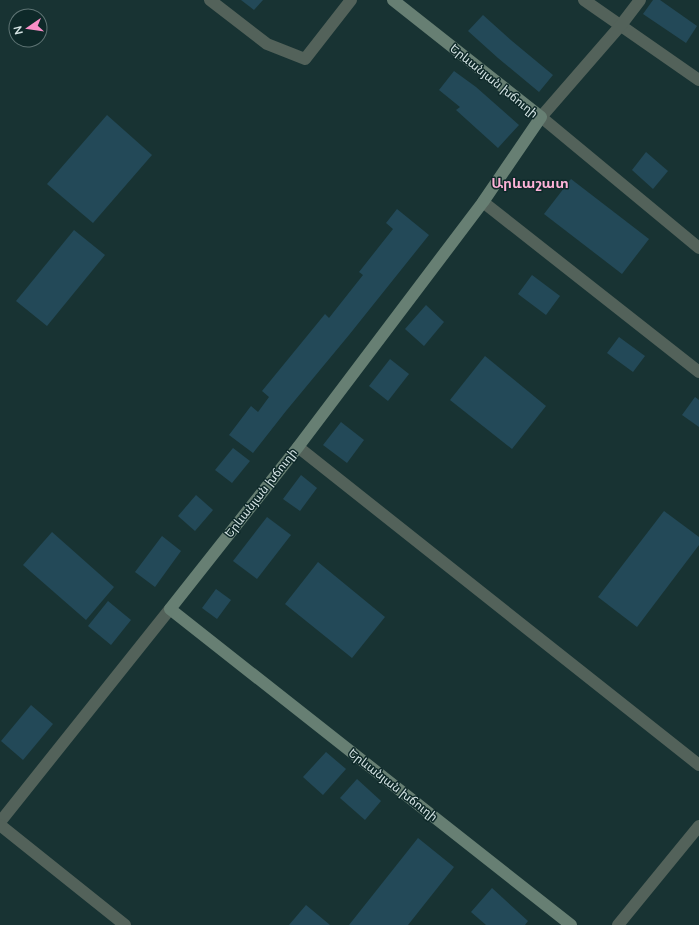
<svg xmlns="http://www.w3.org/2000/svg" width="699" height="925" font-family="Lato,'Noto Sans Armenian',sans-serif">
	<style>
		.building { fill: #234958 }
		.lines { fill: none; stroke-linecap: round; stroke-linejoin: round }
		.street { stroke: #53625a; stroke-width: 12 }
		.secondary { stroke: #677f73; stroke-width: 12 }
		.labels { text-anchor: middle; stroke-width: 3; stroke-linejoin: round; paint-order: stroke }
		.street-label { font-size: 12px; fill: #d5e4e4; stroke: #0e2929 }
		.quarter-label { font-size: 14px; font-weight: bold; fill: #fdb2d8; stroke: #0e2929 }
	</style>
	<rect width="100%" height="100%" fill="#183333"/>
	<g class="building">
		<polygon points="241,0 263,0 254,10"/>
		<polygon points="653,0 660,0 697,26 686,43 643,14"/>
		<polygon points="483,15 512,41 553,75 539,92 498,58 468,31"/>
		<polygon points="454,71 476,87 519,125 498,148 456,110 460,107 439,90"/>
		<polygon points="107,115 152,155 93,223 47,184"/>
		<polygon points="646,152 668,171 653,189 632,170"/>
		<polygon points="571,179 649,239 622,274 544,214"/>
		<polygon points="397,209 429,235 349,335 286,411 253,453 229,435 251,406 258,412 269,397 262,391 325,314 329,318 363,275 359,272 393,229 386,223"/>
		<polygon points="74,230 105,255 47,326 16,301"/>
		<polygon points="532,275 560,296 546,315 518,294"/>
		<polygon points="426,305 444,322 424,346 405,329"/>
		<polygon points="619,337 645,356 633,372 607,353"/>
		<polygon points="485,356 546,406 512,449 450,400"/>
		<polygon points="390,359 409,374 388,401 369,386"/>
		<polygon points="695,397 699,400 699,427 682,415"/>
		<polygon points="341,422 364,440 347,463 323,445"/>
		<polygon points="233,448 250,461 232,483 215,470"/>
		<polygon points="301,475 317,488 300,511 283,499"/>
		<polygon points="196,495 213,510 195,531 178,516"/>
		<polygon points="664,511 699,537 699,545 637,627 598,597"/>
		<polygon points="267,517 291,535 257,579 233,561"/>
		<polygon points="52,532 114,587 86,620 23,565"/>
		<polygon points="162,536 181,551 155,587 135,572"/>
		<polygon points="318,562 385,617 352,658 285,604"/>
		<polygon points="216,589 231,600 217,619 202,608"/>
		<polygon points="108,601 131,620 111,645 88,626"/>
		<polygon points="31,705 53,724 23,760 1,741"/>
		<polygon points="326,752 346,769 323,795 303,777"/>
		<polygon points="357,779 381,801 365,820 340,798"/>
		<polygon points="418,838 454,867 408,925 349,925"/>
		<polygon points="492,888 528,921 525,925 486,925 471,912"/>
		<polygon points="306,905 330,925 289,925"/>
	</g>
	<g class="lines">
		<g class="street">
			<polyline points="210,0 267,44 305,59 351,0"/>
			<polyline points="584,0 699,80"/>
			<polyline points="640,0 621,25 541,117 699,248"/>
			<polyline points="483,202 699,372"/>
			<polyline points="298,447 699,765"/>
			<polyline points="0,822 170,609"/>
			<polyline points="0,825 125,925"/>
			<polyline points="618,925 699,826"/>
		</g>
		<polyline class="secondary" points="393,0 541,117 483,202 298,447 170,609 571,925"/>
	</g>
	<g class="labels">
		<g class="street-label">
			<text transform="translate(494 81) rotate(39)" y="4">Երևանյան խճուղի</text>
			<text transform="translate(261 493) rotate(-52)" y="4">Երևանյան խճուղի</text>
			<text transform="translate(393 785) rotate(38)" y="4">Երևանյան խճուղի</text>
		</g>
		<g class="quarter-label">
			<text x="530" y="188">Արևաշատ</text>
		</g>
	</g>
	<g transform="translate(28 28) rotate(257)"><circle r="19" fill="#0e2929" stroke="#5e7474"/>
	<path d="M0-3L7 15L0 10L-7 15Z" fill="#fa8fc8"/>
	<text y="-6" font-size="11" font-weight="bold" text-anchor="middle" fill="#d5e4e4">N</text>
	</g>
</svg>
